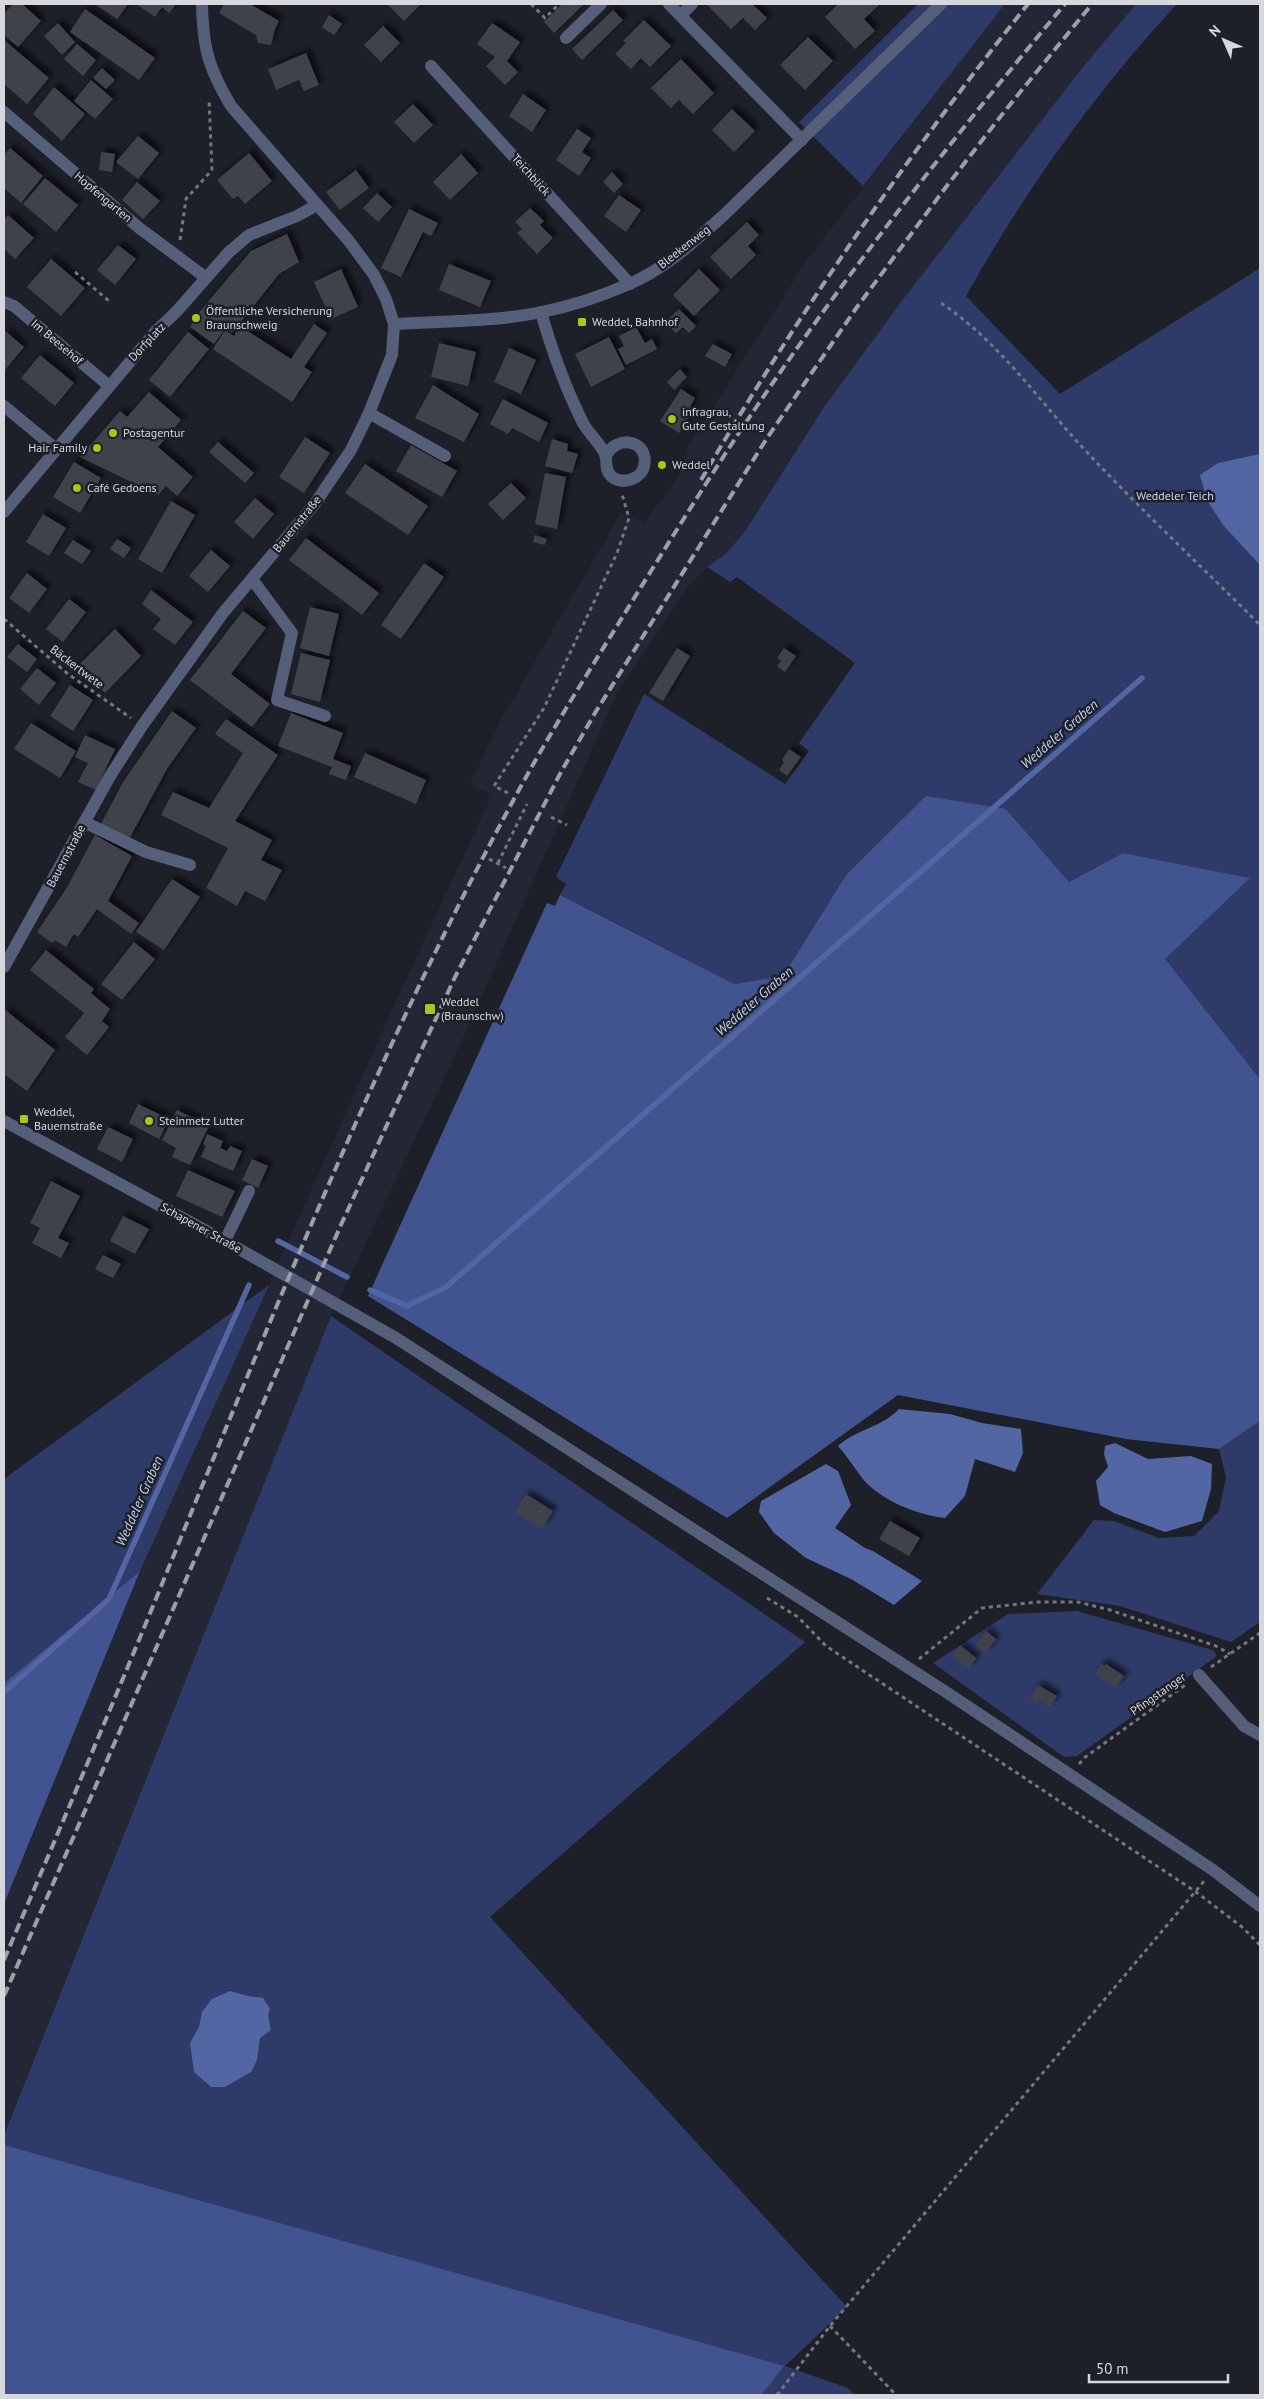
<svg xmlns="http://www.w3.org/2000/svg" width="1264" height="2399" font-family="'PT Sans',sans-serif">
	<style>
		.built { fill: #232735 }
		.green { fill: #2e3b69 }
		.forest { fill: #425490 }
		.water { fill: #5366a4 }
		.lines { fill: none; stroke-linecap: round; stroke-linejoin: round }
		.stream { stroke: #5366a4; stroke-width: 5.5 }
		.building { fill: #40434c; filter: url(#shadow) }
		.path { stroke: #74777e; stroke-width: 3; stroke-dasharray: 4 4; stroke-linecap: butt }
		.minor { stroke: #565f7a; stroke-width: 12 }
		.rail { stroke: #9c9fa5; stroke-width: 4; stroke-dasharray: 10 5; stroke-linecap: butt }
		.poi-dot { fill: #a9c719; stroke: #1d2028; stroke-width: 2 }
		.labels { text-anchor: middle; stroke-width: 5; stroke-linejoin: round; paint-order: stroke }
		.street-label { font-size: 12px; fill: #d6d8de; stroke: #1d2028 }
		.poi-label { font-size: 12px; fill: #d6d8de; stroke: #1d2028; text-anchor: start }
		.park-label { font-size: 12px; fill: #ccd9fe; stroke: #1d2028 }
		.water-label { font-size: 14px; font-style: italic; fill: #c4d1f5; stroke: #1d2028 }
	</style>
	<defs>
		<filter id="shadow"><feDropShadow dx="4.5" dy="-4.5" stdDeviation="2.5" flood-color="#0009"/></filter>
	</defs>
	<rect width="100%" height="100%" fill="#1d2028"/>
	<polygon class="built" points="1005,4 1136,4 1083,67 904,298 824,407 746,530 727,553 707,567 691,583 618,691 458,1049 331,1316 4,2135 4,1905 143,1564 403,986 492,795 470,784 501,720 621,513 645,523 678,476 686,450 807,260"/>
	<g class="green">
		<polygon points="918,4 1005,4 863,186 799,122"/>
		<path d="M1136 4H1177C1095 92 1025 191 966 296L1060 394 1260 268V1079L1164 959 1249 878 1123 853 1069 882 1006 809 846 875 783 976 734 984 560 895 566 884 556 877 644 694 785 784 809 751 799 743 855 663 737 577 730 582 707 567 727 553 746 530 824 407 904 298 1083 67Z"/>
		<polygon points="269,1285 140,1571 4,1683 4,1479"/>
		<polygon points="331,1316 805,1642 490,1917 847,2307 785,2366 848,2388 855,2395 4,2395 4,2135"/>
		<polygon points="1260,1421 1260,1622 1231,1642 1120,1606 1037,1594 1094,1520 1114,1521 1159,1538 1194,1536 1219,1511 1226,1477 1219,1449"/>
		<polygon points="1077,1611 1213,1650 1217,1656 1077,1756 1064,1757 933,1663 1008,1614"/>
	</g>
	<g class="forest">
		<polygon points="926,796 1006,809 1069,882 1123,853 1250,878 1165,959 1260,1079 1260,1421 1219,1449 1126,1439 898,1395 727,1518 368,1296 547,903 555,906 560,895 734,984 783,976 846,875"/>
		<polygon points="140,1571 4,1904 4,1683"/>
		<polygon points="4,2145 784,2366 761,2395 4,2395"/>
	</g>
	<g class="water">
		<polygon points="1260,454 1260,565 1223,525 1207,500 1200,475 1218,463"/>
		<path d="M899 1409 950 1414 982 1423 1021 1429 1023 1453 1015 1472 975 1459 965 1496 945 1518C917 1515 880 1500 862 1478 854 1467 847 1456 838 1446 857 1429 882 1427 899 1409Z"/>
		<polygon points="1115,1443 1148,1459 1191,1456 1212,1464 1211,1489 1202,1521 1165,1532 1114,1513 1100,1505 1096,1481 1108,1467 1104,1454 1105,1446"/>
		<polygon points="826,1464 838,1471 851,1505 835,1528 865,1548 873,1551 922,1581 894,1605 851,1579 806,1558 774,1533 759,1512 761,1501"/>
		<polygon points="230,1991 248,1996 263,1998 270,2009 268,2015 271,2030 260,2038 257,2060 251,2072 225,2087 211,2087 194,2072 190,2043 199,2027 202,2012 212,1999"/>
	</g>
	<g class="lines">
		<g class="stream">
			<polyline points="278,1241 347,1277"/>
			<polyline points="370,1290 407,1306 446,1287 1142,678"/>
			<polyline points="4,1692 109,1599 249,1285"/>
		</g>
	</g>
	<g class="building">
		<polygon points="13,4 22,4 41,21 18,47 4,35 4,14"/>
		<polygon points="95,4 128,4 117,19"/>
		<polygon points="136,4 176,4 169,13 162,7 155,17"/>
		<polygon points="224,4 250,4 279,21 275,29 271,45 258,43 256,35 219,13"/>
		<polygon points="387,4 421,4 404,21"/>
		<polygon points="562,4 584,4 554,33 544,22"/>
		<polygon points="706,4 752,4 767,18 755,30 743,18 731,29"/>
		<polygon points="838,4 879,5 864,19 875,31 855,49 825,17"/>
		<polygon points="85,9 155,58 139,80 70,32"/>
		<polygon points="613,10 623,20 582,60 572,49"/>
		<polygon points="329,15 342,24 334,35 322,27"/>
		<polygon points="644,20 671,46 650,67 641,58 631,69 615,54 626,43 623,41"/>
		<polygon points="58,23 75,42 62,55 44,36"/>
		<polygon points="492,23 520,42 507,61 518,72 505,85 486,66 495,57 477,44"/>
		<polygon points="383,26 400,43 381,62 364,45"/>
		<polygon points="808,37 833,61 805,90 780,65"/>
		<polygon points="4,40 49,78 27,104 4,84"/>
		<polygon points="77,44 96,60 83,76 64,59"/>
		<polygon points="306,53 319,85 304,91 299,80 276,90 268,69"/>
		<polygon points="681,59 714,93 693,114 679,100 671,108 651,88"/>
		<polygon points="102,68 115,80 106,89 93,78"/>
		<polygon points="91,80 113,99 95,119 74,101"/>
		<polygon points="54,87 85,114 62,141 33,114"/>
		<polygon points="523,94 546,110 532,132 509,116"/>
		<polygon points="413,104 433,125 414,143 394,122"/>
		<polygon points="732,109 755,131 734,152 712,130"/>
		<polygon points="577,129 591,138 582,152 591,158 579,176 556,160"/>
		<polygon points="138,136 159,153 138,179 116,162"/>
		<polygon points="10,148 43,176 21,203 4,188 4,155"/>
		<polygon points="101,152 115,154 112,172 99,170"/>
		<polygon points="249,153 272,181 245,204 238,196 233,199 217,180"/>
		<polygon points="461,154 478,173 450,200 433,182"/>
		<polygon points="356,170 369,188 340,210 326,192"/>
		<polygon points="612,172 623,184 614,193 603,182"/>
		<polygon points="45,178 78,205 56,232 23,204"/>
		<polygon points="137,182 160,201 143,219 122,200"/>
		<polygon points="377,193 392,207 378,222 363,208"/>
		<polygon points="619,195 641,210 626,232 604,216"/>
		<polygon points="530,208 544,221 540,225 553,238 537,254 517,233 522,229 515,222"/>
		<polygon points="409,209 438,223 431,236 423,232 401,277 381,268"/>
		<polygon points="8,215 34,238 15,259 4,249 4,220"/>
		<polygon points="747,222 759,235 748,246 756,255 731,279 710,257"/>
		<polygon points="287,234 299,262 279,274 232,333 225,329 214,344 190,327 201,310 251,251"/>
		<polygon points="118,245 136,259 115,285 97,270"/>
		<polygon points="51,259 85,288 61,316 27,287"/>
		<polygon points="449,264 491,281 480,307 439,290"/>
		<polygon points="341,269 358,307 331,319 314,282"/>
		<polygon points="699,269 720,290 694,316 673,295"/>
		<polygon points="679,309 696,326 689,333 683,327 676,333 665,322"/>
		<polygon points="314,324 327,333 304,367 312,372 292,402 213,349 225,330 234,336 240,326 291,359"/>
		<polygon points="636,327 645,343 652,339 657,349 626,365 618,349 624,346 619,336"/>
		<polygon points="4,330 24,347 4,371"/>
		<polygon points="188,332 209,349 170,397 149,380"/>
		<polygon points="609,337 625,369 591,387 575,354"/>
		<polygon points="439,343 476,352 468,386 431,377"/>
		<polygon points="713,344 732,354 725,367 705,356"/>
		<polygon points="509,348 536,360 521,394 494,382"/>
		<polygon points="40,355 74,383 55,406 21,378"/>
		<polygon points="680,369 687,377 674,390 667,382"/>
		<polygon points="433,385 479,414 464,442 415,418"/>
		<polygon points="681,389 695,398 690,407 694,409 679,433 660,421"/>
		<polygon points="149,392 181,420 158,447 193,477 177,496 166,486 158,495 80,457 120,411 127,417"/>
		<polygon points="503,399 548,423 539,442 512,428 508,434 490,424"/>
		<polygon points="305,437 330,453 304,493 279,477"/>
		<polygon points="552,439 568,444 567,451 578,454 572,473 545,466"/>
		<polygon points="218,442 254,473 245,483 209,452"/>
		<polygon points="411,445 457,471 442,497 396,471"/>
		<polygon points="74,462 101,478 80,513 53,497"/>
		<polygon points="365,464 428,506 408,535 345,493"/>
		<polygon points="545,473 566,477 557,529 535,524"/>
		<polygon points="511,483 526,498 503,520 488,504"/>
		<polygon points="255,498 274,514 253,539 234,522"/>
		<polygon points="171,501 195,515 162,573 138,559"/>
		<polygon points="43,514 66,528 49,556 26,542"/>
		<polygon points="535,535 547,539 545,545 533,542"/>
		<polygon points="306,538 379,593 362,615 289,560"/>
		<polygon points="117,539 131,548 124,558 110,549"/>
		<polygon points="73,540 91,551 82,564 64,553"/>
		<polygon points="211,550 230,566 208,592 189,576"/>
		<polygon points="424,563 444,577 401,639 381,625"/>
		<polygon points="27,573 47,589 29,613 9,598"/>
		<polygon points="151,590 193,622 175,645 153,629 161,619 142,604"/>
		<polygon points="69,599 86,612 63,642 46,629"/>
		<polygon points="310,607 339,614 329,656 300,648"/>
		<polygon points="243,611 266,628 231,674 270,704 252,727 190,680"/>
		<polygon points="115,629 141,656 105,693 78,666"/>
		<polygon points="18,644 37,659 27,672 7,657"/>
		<polygon points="677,648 690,656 663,701 649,693"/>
		<polygon points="784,648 796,656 785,672 777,666 781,661 777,658"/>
		<polygon points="301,653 330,660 320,702 291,694"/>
		<polygon points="37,668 56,683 39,705 20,689"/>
		<polygon points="70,685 93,700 73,731 50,716"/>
		<polygon points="172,711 196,728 167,769 129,839 101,824 123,782"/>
		<polygon points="291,713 343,733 333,759 351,766 346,780 329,774 332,767 278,746"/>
		<polygon points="226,719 278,755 235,821 272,840 261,860 282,870 265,901 245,891 237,906 206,888 228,848 161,815 173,792 209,808 243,753 215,734"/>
		<polygon points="31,723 76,751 60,778 14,749"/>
		<polygon points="85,735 115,749 96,790 78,782 88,763 75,757"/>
		<polygon points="789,749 801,757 787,776 779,770 784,762 782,760"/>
		<polygon points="365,753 426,780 416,804 354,777"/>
		<polygon points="95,835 132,856 108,901 139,923 131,934 97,909 78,937 74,934 66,947 55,940 52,943 37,932 66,889"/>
		<polygon points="172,879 200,897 164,950 136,932"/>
		<polygon points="134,942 155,959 122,1000 101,984"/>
		<polygon points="46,950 94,989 91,993 110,1009 102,1021 109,1027 87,1055 65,1037 84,1013 30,970"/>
		<polygon points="4,1009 55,1050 27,1091 4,1074"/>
		<polygon points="138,1104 169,1119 159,1139 129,1123"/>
		<polygon points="177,1110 209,1126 190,1165 172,1157 176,1148 162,1140"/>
		<polygon points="108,1127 133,1139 122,1162 97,1149"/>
		<polygon points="207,1134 223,1141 220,1148 227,1151 230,1146 242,1151 233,1171 201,1157 206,1146 203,1144"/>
		<polygon points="252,1159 268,1166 258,1188 242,1180"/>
		<polygon points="188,1170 235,1191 222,1217 176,1196"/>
		<polygon points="51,1181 80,1196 58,1238 69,1243 61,1258 32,1243 40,1228 30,1223"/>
		<polygon points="123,1216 149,1229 135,1254 110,1241"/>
		<polygon points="103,1255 121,1264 113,1278 95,1269"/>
		<polygon points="526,1494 553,1511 542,1529 515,1512"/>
		<polygon points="890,1521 920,1538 909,1556 879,1539"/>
		<polygon points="986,1631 996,1639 986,1653 975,1645"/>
		<polygon points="960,1645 976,1658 969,1668 952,1656"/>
		<polygon points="1101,1664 1105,1666 1106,1664 1124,1676 1116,1688 1095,1674"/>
		<polygon points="1038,1685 1057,1696 1050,1707 1039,1700 1037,1703 1030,1699"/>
	</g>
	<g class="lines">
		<g class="path">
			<polyline points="531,4 545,18 559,4"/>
			<polyline points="180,240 186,199 212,170 209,99"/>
			<polyline points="75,272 109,301"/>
			<path d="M941 303C998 341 1037 398 1083 448 1140 509 1201 566 1260 625"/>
			<polyline points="4,619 68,674 131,718"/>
			<polyline points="508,793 494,786 544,708 617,553 629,518 622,494"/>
			<polyline points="551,817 567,825"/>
			<polyline points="489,859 506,868"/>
			<polyline points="498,863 527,804"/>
			<polyline points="767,1598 798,1617 826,1646 1196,1892 1242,1927 1260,1945"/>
			<polyline points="919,1659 982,1608 1038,1602 1078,1602 1110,1610 1216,1646 1230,1654"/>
			<polyline points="1211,1667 1260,1633"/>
			<polyline points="1079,1764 1084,1758 1188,1683"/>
			<polyline points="830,2326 896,2395"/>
			<polyline points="777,2395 830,2326 1205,1880"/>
		</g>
		<g class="minor">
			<polyline points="669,4 802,140"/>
			<polyline points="681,15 692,4"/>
			<polyline points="566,38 601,4"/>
			<polyline points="431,66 630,284"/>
			<polyline points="4,112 138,227 205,277"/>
			<polyline points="4,302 14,306 108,385"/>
			<path d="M541 312C552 351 565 387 583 423 589 434 600 443 605 454 608 462 604 469 611 476 616 481 625 482 632 479 638 477 643 472 644 466 650 441 617 433 606 456"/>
			<path d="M394 324C443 321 494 322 542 312 571 306 602 296 629 284 665 269 696 240 724 215L941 4"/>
			<polyline points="4,406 56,449"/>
			<polyline points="369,413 445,456"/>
			<polyline points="4,512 155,332 177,311 229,252 249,235 297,216 317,205"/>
			<polyline points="252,579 292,633 277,700 325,716"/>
			<polyline points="84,822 146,852 190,865"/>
			<path d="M4 967 110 776 142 726 223 613 314 505 351 450 369 413 392 355 394 324 386 299 374 275 349 241 231 106C208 67 203 48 202 4"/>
			<polyline points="4,1121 225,1241 396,1338 946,1692 1213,1870 1260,1906"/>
			<polyline points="225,1241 249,1191"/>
			<polyline points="1199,1675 1244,1726 1260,1735"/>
		</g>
		<g class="rail">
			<path d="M701 480C798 314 908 154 1028 4"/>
			<path d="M4 1960C64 1819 124 1678 182 1535 286 1282 389 1028 520 788 556 722 597 659 636 595 676 531 715 468 757 406 852 266 957 133 1065 4"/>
			<polyline points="4,1996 340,1227 455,977 561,772 595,713 767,438 857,307 946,187 1004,112 1092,4"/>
		</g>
	</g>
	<g class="poi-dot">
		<circle cx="196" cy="318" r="5"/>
		<rect x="577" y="317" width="10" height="10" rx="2.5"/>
		<circle cx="672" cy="419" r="5"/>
		<circle cx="113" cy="433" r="5"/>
		<circle cx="97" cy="448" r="5"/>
		<circle cx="662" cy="465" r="5"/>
		<circle cx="77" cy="488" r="5"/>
		<rect x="424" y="1003" width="12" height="12" rx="2.5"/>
		<rect x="19" y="1114" width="10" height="10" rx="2.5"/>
		<circle cx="149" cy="1121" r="5"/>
	</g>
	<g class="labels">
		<g class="street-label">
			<text transform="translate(531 175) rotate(48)" y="4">Teichblick</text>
			<text transform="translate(103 197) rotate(40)" y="4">Hopfengarten</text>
			<text transform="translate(684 247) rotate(-38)" y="4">Bleekenweg</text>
			<text transform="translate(57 342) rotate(40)" y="4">Im Beesehof</text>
			<text transform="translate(147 342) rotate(-47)" y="4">Dorfplatz</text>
			<text transform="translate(297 524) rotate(-51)" y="4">Bauernstraße</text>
			<text transform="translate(77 667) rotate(37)" y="4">Bäckertwete</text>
			<text transform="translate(66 856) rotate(-62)" y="4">Bauernstraße</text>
			<text transform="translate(201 1228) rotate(29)" y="4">Schapener Straße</text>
			<text transform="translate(1158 1694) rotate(-35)" y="4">Pfingstanger</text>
		</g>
		<g class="poi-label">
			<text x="206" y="315">Öffentliche Versicherung<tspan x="206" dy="14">Braunschweig</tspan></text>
			<text x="592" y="326">Weddel, Bahnhof</text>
			<text x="682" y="416">infragrau,<tspan x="682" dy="14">Gute Gestaltung</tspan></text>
			<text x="123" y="437">Postagentur</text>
			<text x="87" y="452" text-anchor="end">Hair Family</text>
			<text x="672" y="469">Weddel</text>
			<text x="87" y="492">Café Gedoens</text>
			<text x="441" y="1006">Weddel<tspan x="441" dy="14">(Braunschw)</tspan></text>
			<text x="34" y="1116">Weddel,<tspan x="34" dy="14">Bauernstraße</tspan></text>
			<text x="159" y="1125">Steinmetz Lutter</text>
		</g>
		<g class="park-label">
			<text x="1175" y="500">Weddeler Teich</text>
		</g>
		<g class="water-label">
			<text transform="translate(1059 734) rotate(-41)" y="5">Weddeler Graben</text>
			<text transform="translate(754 1001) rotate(-41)" y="5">Weddeler Graben</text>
			<text transform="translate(139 1501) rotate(-66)" y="5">Weddeler Graben</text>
		</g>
	</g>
	<rect width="1264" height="2399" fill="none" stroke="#d6d8de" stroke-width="10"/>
	<g transform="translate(1224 40) rotate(315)" stroke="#1d2028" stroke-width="4" paint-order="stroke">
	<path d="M0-4L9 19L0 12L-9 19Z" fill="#d6d8de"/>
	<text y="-8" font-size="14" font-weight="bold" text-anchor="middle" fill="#d6d8de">N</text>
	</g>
	<path d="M1089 2374v8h139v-8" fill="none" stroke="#d6d8de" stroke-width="2.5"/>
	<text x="1096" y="2374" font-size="15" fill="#d6d8de" stroke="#1d2028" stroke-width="4" paint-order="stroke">50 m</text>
</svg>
